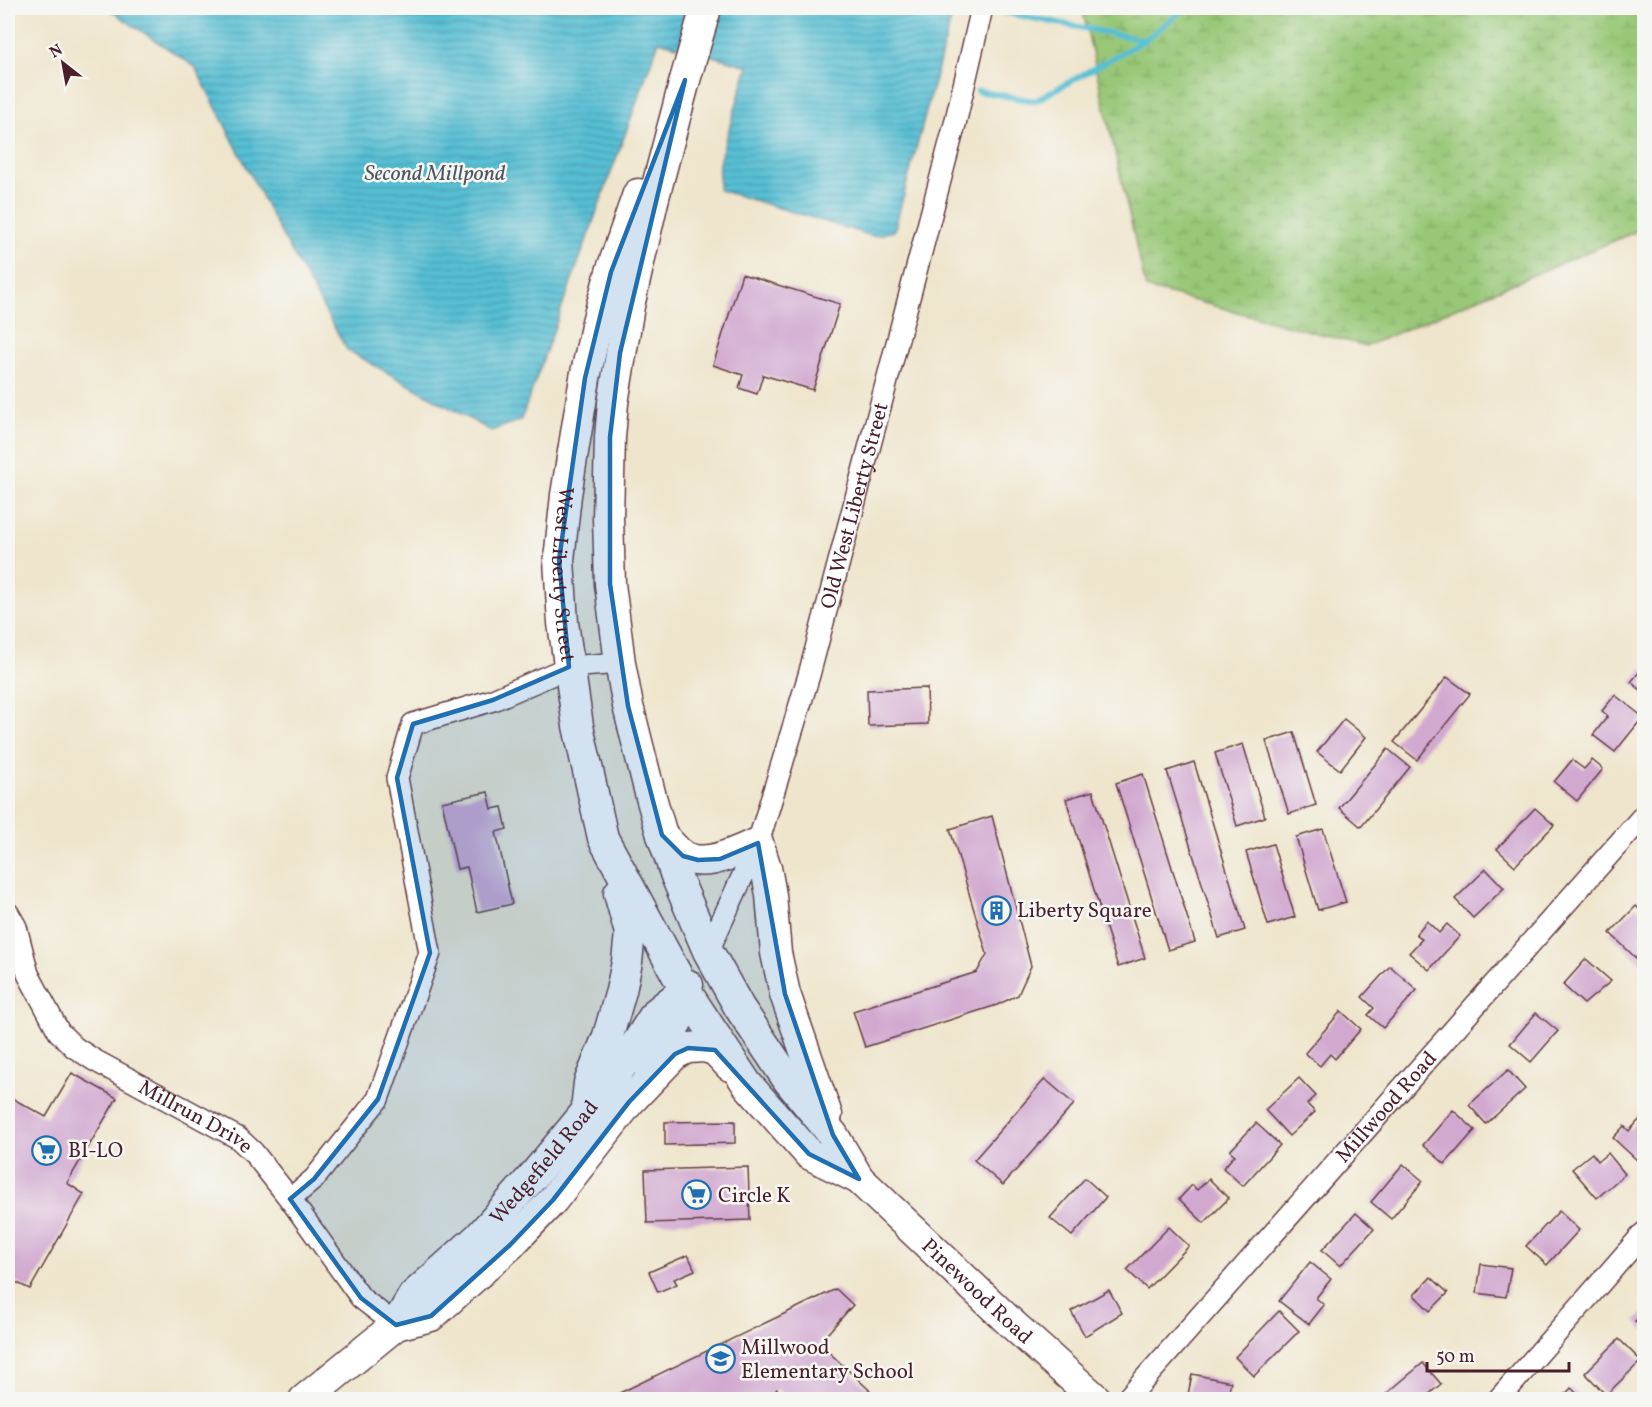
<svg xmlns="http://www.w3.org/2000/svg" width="1652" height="1407" font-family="Vollkorn,serif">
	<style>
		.wetland { fill: url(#wetland-marsh); stroke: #717451; stroke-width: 1.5 }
		.water { fill: url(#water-rules); stroke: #506f80; stroke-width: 1.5 }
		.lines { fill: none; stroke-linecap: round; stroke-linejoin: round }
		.stream { stroke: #57bfd4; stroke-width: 6 }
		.building { fill: #d1a9d0 }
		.minor-casing { stroke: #633d43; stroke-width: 24 }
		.secondary-casing { stroke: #633d43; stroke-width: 33 }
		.minor { stroke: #fff; stroke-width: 21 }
		.secondary { stroke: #fff; stroke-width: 30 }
		.marked { fill: #1f6fb2; fill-opacity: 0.2; stroke: #1f6fb2; stroke-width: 4.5; stroke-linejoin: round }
		.labels { text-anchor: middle; stroke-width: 5; stroke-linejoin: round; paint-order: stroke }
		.street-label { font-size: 21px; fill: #4a1f2b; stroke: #f6f6f2 }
		.poi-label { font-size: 21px; fill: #4a1f2b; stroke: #f6f6f2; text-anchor: start }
		.water-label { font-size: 22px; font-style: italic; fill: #4f5766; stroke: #f6f6f2 }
	</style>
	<defs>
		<pattern id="wetland-marsh" width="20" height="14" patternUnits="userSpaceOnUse" patternTransform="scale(1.5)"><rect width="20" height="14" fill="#98c877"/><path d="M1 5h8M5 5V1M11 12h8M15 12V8" fill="none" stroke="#84ab67"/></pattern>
		<pattern id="water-rules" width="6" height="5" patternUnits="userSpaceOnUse" patternTransform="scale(1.5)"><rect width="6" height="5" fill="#57bfd4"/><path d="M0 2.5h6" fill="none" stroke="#4a9bac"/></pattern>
	</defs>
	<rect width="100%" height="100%" fill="#f6f6f2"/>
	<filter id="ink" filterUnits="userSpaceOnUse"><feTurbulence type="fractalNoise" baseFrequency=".0167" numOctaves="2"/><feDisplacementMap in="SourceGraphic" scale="12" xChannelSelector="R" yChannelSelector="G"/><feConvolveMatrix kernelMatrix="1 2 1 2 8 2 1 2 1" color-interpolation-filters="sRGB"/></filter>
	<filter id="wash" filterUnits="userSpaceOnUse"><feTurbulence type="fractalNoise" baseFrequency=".008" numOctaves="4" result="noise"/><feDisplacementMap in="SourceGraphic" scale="24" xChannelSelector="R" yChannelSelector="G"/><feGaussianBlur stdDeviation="1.35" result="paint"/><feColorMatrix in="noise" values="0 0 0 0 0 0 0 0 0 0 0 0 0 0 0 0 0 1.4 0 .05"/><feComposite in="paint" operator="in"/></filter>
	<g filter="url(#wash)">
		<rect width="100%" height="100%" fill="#efe5cc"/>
		<polygon class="wetland" points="1082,8 1644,8 1644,228 1366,346 1146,288"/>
		<polygon class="water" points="107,8 954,8 894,231 873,236 719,190 719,162 748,66 659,41 521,420 491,431 347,350 276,224 195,67"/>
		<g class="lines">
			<g class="stream">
				<polyline points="997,11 1145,40"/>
				<polyline points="978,91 1035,101 1145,40 1185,8"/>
			</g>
		</g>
		<g id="blocks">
			<g class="building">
				<polygon points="742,274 840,304 813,390 763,375 757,394 739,388 743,375 713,365"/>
				<polygon points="1644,666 1644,693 1631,682"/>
				<polygon points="1447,677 1470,694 1417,760 1394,742"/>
				<polygon points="927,688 928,724 868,726 867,690"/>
				<polygon points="1615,695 1643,717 1615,752 1593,735 1608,716 1602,711"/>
				<polygon points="1344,719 1366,737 1340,770 1317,752"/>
				<polygon points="1294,732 1316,805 1289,814 1266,741"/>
				<polygon points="1243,744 1265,817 1237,826 1215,753"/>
				<polygon points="1388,749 1410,767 1361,827 1339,808"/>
				<polygon points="1572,760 1584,769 1592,760 1603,769 1577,801 1554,782"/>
				<polygon points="1194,762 1245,930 1219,938 1167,771"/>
				<polygon points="1143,774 1195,942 1168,950 1116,783"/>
				<polygon points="1093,791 1145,958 1118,967 1066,799"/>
				<polygon points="488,792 492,809 502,807 507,829 496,832 512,904 477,912 467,867 457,869 442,802"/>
				<polygon points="1535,808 1554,825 1515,866 1497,849"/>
				<polygon points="992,816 1031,966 1018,995 997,1005 865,1047 853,1011 977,972 987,954 950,829"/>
				<polygon points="1323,829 1346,902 1318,910 1296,837"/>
				<polygon points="1273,844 1295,917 1268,925 1246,852"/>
				<polygon points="1486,869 1504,888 1473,918 1455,899"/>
				<polygon points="1636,906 1644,914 1644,932 1640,937 1644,941 1644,962 1642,964 1610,933"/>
				<polygon points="1427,921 1439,933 1447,924 1460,936 1429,970 1409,953 1422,939 1416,934"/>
				<polygon points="1586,959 1611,981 1584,1004 1563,985"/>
				<polygon points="1390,966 1417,990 1383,1028 1368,1015 1374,1008 1362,997"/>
				<polygon points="1341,1011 1361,1029 1335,1059 1330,1054 1320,1066 1305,1053"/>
				<polygon points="1536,1013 1558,1031 1531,1062 1510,1044"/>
				<polygon points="1508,1070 1525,1089 1486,1124 1469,1105"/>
				<polygon points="72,1073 117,1098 67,1183 84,1194 30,1289 13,1281 8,1290 8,1096 46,1117"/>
				<polygon points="1299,1078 1316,1096 1307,1104 1315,1112 1289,1136 1265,1110"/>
				<polygon points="1045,1079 1074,1104 1003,1185 974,1160"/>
				<polygon points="1453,1110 1475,1130 1445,1164 1423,1145"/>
				<polygon points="1644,1115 1644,1157 1639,1162 1613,1138 1624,1126 1629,1131"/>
				<polygon points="735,1121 735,1143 665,1145 665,1122"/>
				<polygon points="1256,1123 1280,1145 1243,1186 1223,1168 1235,1155 1230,1151"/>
				<polygon points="1592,1153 1598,1161 1608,1153 1625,1174 1597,1198 1572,1169"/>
				<polygon points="1403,1164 1423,1181 1391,1219 1371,1202"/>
				<polygon points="748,1167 750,1220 647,1223 645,1170"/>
				<polygon points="1085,1178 1106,1197 1072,1236 1050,1218"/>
				<polygon points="1209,1179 1229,1198 1204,1223 1179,1199 1192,1185 1197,1190"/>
				<polygon points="1559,1211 1579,1230 1547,1265 1526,1246"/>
				<polygon points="1356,1213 1374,1229 1340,1266 1322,1250"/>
				<polygon points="1169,1227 1189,1246 1147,1289 1127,1270"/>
				<polygon points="688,1255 695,1270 674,1279 677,1284 658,1292 649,1272"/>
				<polygon points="1310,1262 1331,1279 1316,1298 1324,1305 1309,1324 1279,1301"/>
				<polygon points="1481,1264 1511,1268 1506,1297 1477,1293"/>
				<polygon points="1431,1277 1448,1293 1430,1311 1414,1295"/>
				<polygon points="836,1289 853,1305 819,1343 880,1400 789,1400 777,1389 767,1400 605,1400"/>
				<polygon points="1109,1290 1122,1313 1085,1336 1071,1311"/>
				<polygon points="1279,1311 1299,1331 1254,1376 1235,1357"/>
				<polygon points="1644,1313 1644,1331 1635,1321"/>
				<polygon points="1619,1339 1641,1361 1606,1395 1585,1373"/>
				<polygon points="1423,1363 1441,1384 1422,1400 1391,1400 1386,1394"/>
				<polygon points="1192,1374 1231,1382 1227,1400 1187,1400"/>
				<polygon points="1571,1388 1584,1400 1560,1400"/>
			</g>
		</g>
	</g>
	<g filter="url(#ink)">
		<use href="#blocks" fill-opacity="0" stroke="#633d43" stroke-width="1.5"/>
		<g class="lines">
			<defs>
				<g id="minor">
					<path id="s1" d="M8 913 16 927 28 974 59 1032 74 1047 94 1060 238 1138 253 1152 290 1199 361 1298 396 1325"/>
					<path id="s2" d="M708 951 758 843 809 675 955 124 982 8"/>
					<polyline points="290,1199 314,1179 378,1099 430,953 397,778 413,724 493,700 569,667 620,663"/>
					<path id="s3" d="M1126 1400 1644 815"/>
					<polyline points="1498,1400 1644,1233"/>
				</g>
				<g id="secondary">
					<path id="s4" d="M706 8 685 80 653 201 629 306 613 403 610 437 608 518 610 584 620 663 628 706 651 797 662 835 676 876 708 951 739 1007 788 1080 833 1135 859 1179 1012 1324 1097 1400"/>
					<path id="s5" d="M638 194 611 272 597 322 585 378 566 495 559 560 563 623 578 726 603 838 685 990 747 1084 809 1154 859 1179"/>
					<path d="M662 835C668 841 675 850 682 855 705 870 736 851 758 843L766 868 771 895 776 953 785 994 827 1115"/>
					<polyline points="649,1068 677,1022 685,990 688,985"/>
					<polyline points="587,1101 589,1083 608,1036 621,991 627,962 630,933 619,893"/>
					<polyline points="396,1325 431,1316 510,1245 553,1200 629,1102 675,1054 688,1048 704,1047 715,1050 730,1066"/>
					<path id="s6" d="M304 1400 396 1325 413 1296 479 1237 535 1174 586 1112 626 1060 656 1013 685 990"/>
				</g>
			</defs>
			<use href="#minor" class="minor-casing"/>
			<use href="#secondary" class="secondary-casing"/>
			<use href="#minor" class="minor"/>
			<use href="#secondary" class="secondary"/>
		</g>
	</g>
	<path class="marked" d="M685 80 620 353 610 437V584L628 706 662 835 683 856 698 860 720 859 758 843 785 994 833 1135 859 1179 809 1154 715 1050 688 1048 675 1054 629 1102 553 1200 510 1245 431 1316 396 1325 361 1298 290 1199 314 1179 378 1099 430 953 397 778 413 724 493 700 569 667 559 560 585 378 611 272Z"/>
	<defs>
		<symbol id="building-ring" viewBox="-11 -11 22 22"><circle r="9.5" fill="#f6f6f2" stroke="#1f6fb2" stroke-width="1.5"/><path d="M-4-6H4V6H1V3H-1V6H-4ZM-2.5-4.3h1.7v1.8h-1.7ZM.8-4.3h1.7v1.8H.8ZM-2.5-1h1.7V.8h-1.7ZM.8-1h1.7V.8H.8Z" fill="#1f6fb2"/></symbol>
		<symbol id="supermarket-ring" viewBox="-11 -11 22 22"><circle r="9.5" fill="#f6f6f2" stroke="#1f6fb2" stroke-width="1.5"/><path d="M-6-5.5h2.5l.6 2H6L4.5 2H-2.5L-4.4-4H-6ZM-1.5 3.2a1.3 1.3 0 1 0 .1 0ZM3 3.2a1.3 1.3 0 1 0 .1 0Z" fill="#1f6fb2"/></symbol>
		<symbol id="school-ring" viewBox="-11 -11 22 22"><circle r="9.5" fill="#f6f6f2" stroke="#1f6fb2" stroke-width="1.5"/><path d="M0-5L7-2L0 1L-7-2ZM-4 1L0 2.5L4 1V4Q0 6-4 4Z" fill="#1f6fb2"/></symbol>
	</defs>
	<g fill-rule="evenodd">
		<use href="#building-ring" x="980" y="894" width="33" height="33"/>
		<use href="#supermarket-ring" x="30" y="1134" width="33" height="33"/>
		<use href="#supermarket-ring" x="680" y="1178" width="33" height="33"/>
		<use href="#school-ring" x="704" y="1342" width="33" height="33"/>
	</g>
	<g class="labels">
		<g class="street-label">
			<text dy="7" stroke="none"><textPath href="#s2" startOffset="470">Old West Liberty Street</textPath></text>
			<text dy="7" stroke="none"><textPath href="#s5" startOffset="390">West Liberty Street</textPath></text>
			<text dy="7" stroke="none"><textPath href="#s3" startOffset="392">Millwood Road</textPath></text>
			<text dy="7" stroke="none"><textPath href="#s1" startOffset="292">Millrun Drive</textPath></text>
			<text dy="7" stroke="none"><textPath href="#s6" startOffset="340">Wedgefield Road</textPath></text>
			<text dy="7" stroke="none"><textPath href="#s4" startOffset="1406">Pinewood Road</textPath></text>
		</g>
		<g class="poi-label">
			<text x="1017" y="917">Liberty Square</text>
			<text x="68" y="1157">BI-LO</text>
			<text x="718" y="1202">Circle K</text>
			<text x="741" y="1354">Millwood<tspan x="741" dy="24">Elementary School</tspan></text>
		</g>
		<g class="water-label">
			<text x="435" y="180">Second Millpond</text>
		</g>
	</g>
	<rect width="1652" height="1407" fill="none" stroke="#f6f6f2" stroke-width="30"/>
	<g transform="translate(63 63) rotate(329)" stroke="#f6f6f2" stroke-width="4.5" paint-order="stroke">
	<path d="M0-4.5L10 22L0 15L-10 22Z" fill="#4a1f2b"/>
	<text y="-9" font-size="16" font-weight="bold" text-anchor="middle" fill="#4a1f2b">N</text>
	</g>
	<path d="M1427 1362v9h142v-9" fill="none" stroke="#4a1f2b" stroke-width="3"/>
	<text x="1436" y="1362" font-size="18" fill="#4a1f2b" stroke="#f6f6f2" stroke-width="4.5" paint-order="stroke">50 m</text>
</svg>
